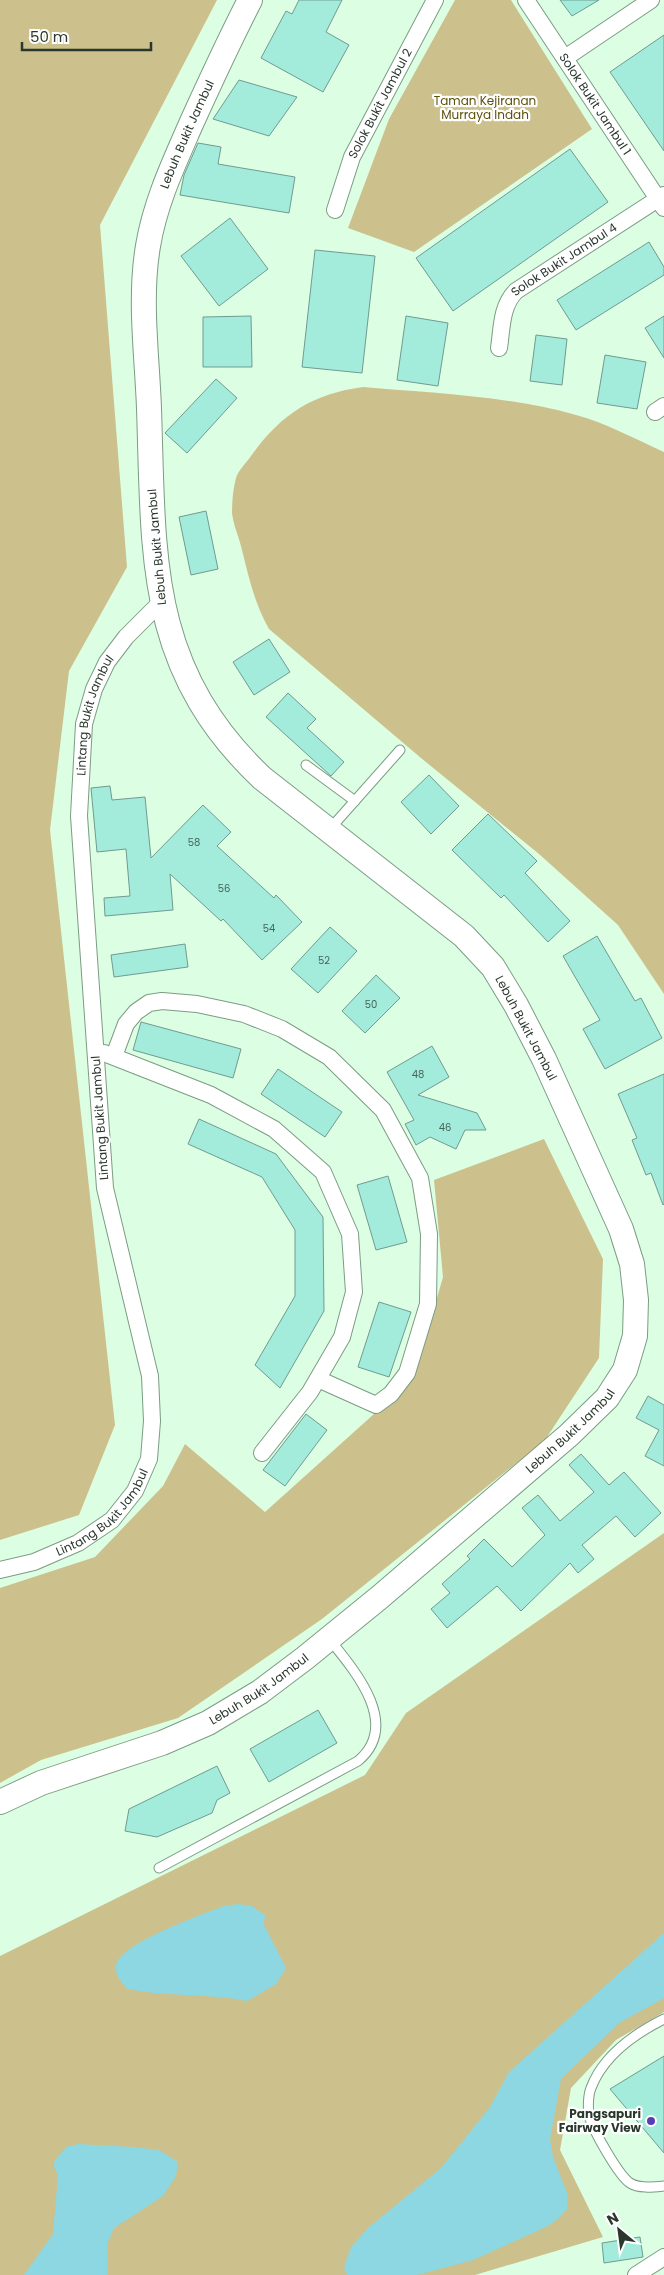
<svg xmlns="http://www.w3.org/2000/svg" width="664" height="2275" font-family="Poppins,sans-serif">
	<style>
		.green { fill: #ccc18d }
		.water { fill: #8cd7e1 }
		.building { fill: #a3ebdb; stroke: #709b92 }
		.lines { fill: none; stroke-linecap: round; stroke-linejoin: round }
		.service-casing { stroke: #7c9c84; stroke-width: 11 }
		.minor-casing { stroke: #7c9c84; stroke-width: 18 }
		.secondary-casing { stroke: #7c9c84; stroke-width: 26 }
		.service { stroke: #fff; stroke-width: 9 }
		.minor { stroke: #fff; stroke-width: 16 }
		.secondary { stroke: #fff; stroke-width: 24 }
		.poi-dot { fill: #593db5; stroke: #fff; stroke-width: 2 }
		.labels { text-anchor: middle; stroke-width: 4.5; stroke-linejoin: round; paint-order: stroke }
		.number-label { font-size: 10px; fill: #486458 }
		.park-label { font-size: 12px; fill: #5d500a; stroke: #fff }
		.street-label { font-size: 12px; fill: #2a372d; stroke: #fff }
		.poi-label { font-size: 12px; font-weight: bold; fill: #2a372d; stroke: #fff; text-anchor: end }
	</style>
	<rect width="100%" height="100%" fill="#dcfee3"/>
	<g class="green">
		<polygon points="0,0 217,0 100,225 127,567 69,671 50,830 115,1425 79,1515 0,1540"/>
		<polygon points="455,0 511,0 592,129 414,252 348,228 389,119"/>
		<path d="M363 387C432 393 509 396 576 415 606 423 635 439 664 452V994L618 925 539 854 421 758 269 629C254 603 248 574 241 546 238 535 233 523 232 513 232 501 233 489 236 478 238 471 246 463 251 456 281 414 312 394 363 387Z"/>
		<polygon points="544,1139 603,1259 599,1358 545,1440 322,1619 178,1718 41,1760 0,1783 0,1588 95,1557 163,1486 185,1444 265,1512 414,1378 443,1277 434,1180"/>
		<polygon points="664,1533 664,2012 616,2040 571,2088 560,2150 603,2237 475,2275 0,2275 0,1956 365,1775 406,1713"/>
	</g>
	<g class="water">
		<path d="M239 1904 252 1906 266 1916 263 1923 286 1968 276 1984 247 2001C208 1993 167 1997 127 1989 122 1982 115 1976 116 1966 117 1944 204 1914 224 1906Z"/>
		<polygon points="664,1933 664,1998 619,2023 561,2079 550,2139 553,2157 567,2193 567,2209 559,2218 548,2226 473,2260 417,2275 347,2275 344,2267 351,2247 368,2228 441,2168 490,2107 509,2072"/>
		<polygon points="78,2144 133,2147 159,2150 178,2162 176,2176 163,2196 114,2228 107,2244 107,2275 24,2275 53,2234 58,2176 53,2163 66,2147"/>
	</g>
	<g class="building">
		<polygon points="299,0 342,0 326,32 349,45 323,92 261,58 286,11 292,14"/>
		<polygon points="560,0 599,0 572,16"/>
		<polygon points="664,35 664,151 610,72"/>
		<polygon points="239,80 297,97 269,136 213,119"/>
		<polygon points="198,143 221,147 218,164 295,177 289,213 180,195 184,175"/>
		<polygon points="570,149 608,202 453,311 416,258"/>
		<polygon points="230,218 268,269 219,306 181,256"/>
		<polygon points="649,242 664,267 664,275 576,330 557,300"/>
		<polygon points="315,250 375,256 362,373 302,367"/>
		<polygon points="251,316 252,367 203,367 203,317"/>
		<polygon points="406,316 448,323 438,386 397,380"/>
		<polygon points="664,316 664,358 645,328"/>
		<polygon points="536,335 567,339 562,385 530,381"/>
		<polygon points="605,355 646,362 637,409 597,403"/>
		<polygon points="216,379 237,398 187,453 165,433"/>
		<polygon points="206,511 218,569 191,575 179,517"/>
		<polygon points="269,639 290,672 254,695 233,662"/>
		<polygon points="288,693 316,719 307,728 344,762 331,776 266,717"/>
		<polygon points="429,775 459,806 431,834 401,802"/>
		<polygon points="110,786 112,800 145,797 151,858 203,805 231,832 217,846 274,898 276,895 302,922 262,960 223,919 221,921 170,874 173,910 105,916 104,898 130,896 126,849 97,852 91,788"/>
		<polygon points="488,814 537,861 525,873 570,921 548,942 504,895 501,898 452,850"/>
		<polygon points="330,927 357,951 318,993 291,969"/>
		<polygon points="597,936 635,1001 641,998 662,1038 605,1069 583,1029 600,1020 563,956"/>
		<polygon points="185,944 188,967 114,977 111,955"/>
		<polygon points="376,975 400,998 365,1033 342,1011"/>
		<polygon points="141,1022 241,1049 233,1078 133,1050"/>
		<polygon points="432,1046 449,1077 418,1095 477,1113 486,1130 465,1130 456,1149 430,1137 416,1145 405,1124 414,1120 387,1072"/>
		<polygon points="278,1069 342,1112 325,1137 261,1094"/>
		<polygon points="664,1074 664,1204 663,1205 651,1173 646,1175 632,1140 637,1138 618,1094"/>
		<polygon points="199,1119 276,1154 323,1217 324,1311 280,1388 255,1365 295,1296 295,1230 262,1177 188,1144"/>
		<polygon points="388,1176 407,1242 376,1250 357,1185"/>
		<polygon points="379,1302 411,1312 389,1377 358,1367"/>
		<polygon points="648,1396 664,1405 664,1466 645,1456 659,1430 636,1418"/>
		<polygon points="306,1414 327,1430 285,1486 263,1470"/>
		<polygon points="581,1454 609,1485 624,1472 661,1513 635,1537 616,1516 582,1545 594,1559 578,1573 570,1563 521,1611 497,1586 447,1628 431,1609 450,1593 442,1584 470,1559 467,1556 484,1539 512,1567 545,1535 522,1508 538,1495 560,1521 594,1492 569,1465"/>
		<polygon points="318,1710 337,1743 269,1782 250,1749"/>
		<polygon points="217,1766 230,1793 217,1800 212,1813 157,1837 125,1831 129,1809"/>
		<polygon points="664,2056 664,2153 610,2089"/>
		<polygon points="640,2237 643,2257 604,2263 602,2243"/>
	</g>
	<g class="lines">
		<defs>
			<g id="service">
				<polyline points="306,765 355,801"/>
				<polyline points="329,830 400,750"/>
				<path d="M159 1868 358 1761C401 1725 356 1672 330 1640"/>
				<path d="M664 2019C634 2034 603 2056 591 2088 588 2095 588 2108 589 2115 592 2129 619 2176 630 2183 639 2189 654 2187 664 2186"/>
			</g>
			<g id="minor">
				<path id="s1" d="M526 0 664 208"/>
				<polyline points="565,58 651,0"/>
				<path id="s2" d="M335 210 352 157 435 0"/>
				<path id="s3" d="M499 348C502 328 501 306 516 291L664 195"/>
				<polyline points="655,412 664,406"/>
				<polyline points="104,1053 211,1095 274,1129 323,1172 350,1234 354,1292 342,1337 310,1392 262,1453"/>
				<polyline points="114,1056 126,1024 136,1012 149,1003 162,1001 197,1004 244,1014 282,1029 329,1057 383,1110 420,1178 429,1234 428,1304 407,1373 391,1394 376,1405 318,1379"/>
				<path id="s4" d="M0 1570 34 1562 78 1543 112 1520 135 1491 149 1459 152 1421 150 1376 105 1188 79 816 84 724 94 689 107 662 126 637 161 602"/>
				<polyline points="636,2275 664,2257"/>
			</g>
			<g id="secondary">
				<path id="s5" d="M0 1802 41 1783 162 1743 208 1723 260 1692 305 1658 380 1597 569 1435 607 1398 625 1370 635 1336 636 1300 632 1264 621 1229 544 1059 516 1005 493 967 464 936 262 778C146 668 154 556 149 408 147 355 139 299 148 246 155 203 174 163 191 124 210 82 229 41 250 0"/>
			</g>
		</defs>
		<use href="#service" class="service-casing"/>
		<use href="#minor" class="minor-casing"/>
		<use href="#secondary" class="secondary-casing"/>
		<use href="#service" class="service"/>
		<use href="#minor" class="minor"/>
		<use href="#secondary" class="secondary"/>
	</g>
	<circle class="poi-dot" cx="651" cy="2121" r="5"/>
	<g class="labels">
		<g class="number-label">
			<text x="194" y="846">58</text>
			<text x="224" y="892">56</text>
			<text x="269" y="932">54</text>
			<text x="324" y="964">52</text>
			<text x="371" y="1008">50</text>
			<text x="418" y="1078">48</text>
			<text x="445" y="1131">46</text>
		</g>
		<g class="park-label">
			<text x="485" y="105">Taman Kejiranan<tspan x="485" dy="14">Murraya Indah</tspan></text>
		</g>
		<g class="street-label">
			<text dy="4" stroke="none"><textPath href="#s2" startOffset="116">Solok Bukit Jambul 2</textPath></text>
			<text dy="4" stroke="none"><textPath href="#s1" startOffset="125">Solok Bukit Jambul 1</textPath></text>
			<text dy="4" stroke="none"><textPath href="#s5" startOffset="2188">Lebuh Bukit Jambul</textPath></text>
			<text dy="4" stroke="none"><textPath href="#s3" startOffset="118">Solok Bukit Jambul 4</textPath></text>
			<text transform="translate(157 547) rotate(-95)" y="4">Lebuh Bukit Jambul</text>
			<text dy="4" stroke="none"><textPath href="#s4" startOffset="948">Lintang Bukit Jambul</textPath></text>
			<text transform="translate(526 1028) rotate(62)" y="4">Lebuh Bukit Jambul</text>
			<text transform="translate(100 1118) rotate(-94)" y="4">Lintang Bukit Jambul</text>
			<text dy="4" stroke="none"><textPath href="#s5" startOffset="689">Lebuh Bukit Jambul</textPath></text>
			<text dy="4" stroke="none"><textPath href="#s4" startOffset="122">Lintang Bukit Jambul</textPath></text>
			<text dy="4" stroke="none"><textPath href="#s5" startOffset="284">Lebuh Bukit Jambul</textPath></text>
		</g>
		<g class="poi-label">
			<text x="641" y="2118">Pangsapuri<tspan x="641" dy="14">Fairway View</tspan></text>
		</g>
	</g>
	<g transform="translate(619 2230) rotate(331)" stroke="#ffffff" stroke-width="4" paint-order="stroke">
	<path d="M0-4L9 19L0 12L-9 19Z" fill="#2a372d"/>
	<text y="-8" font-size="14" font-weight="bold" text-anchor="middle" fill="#2a372d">N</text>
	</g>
	<path d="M22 42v8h129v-8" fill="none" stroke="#2a372d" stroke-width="2.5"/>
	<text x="30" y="42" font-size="15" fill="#2a372d" stroke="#ffffff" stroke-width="4" paint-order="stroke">50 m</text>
</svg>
